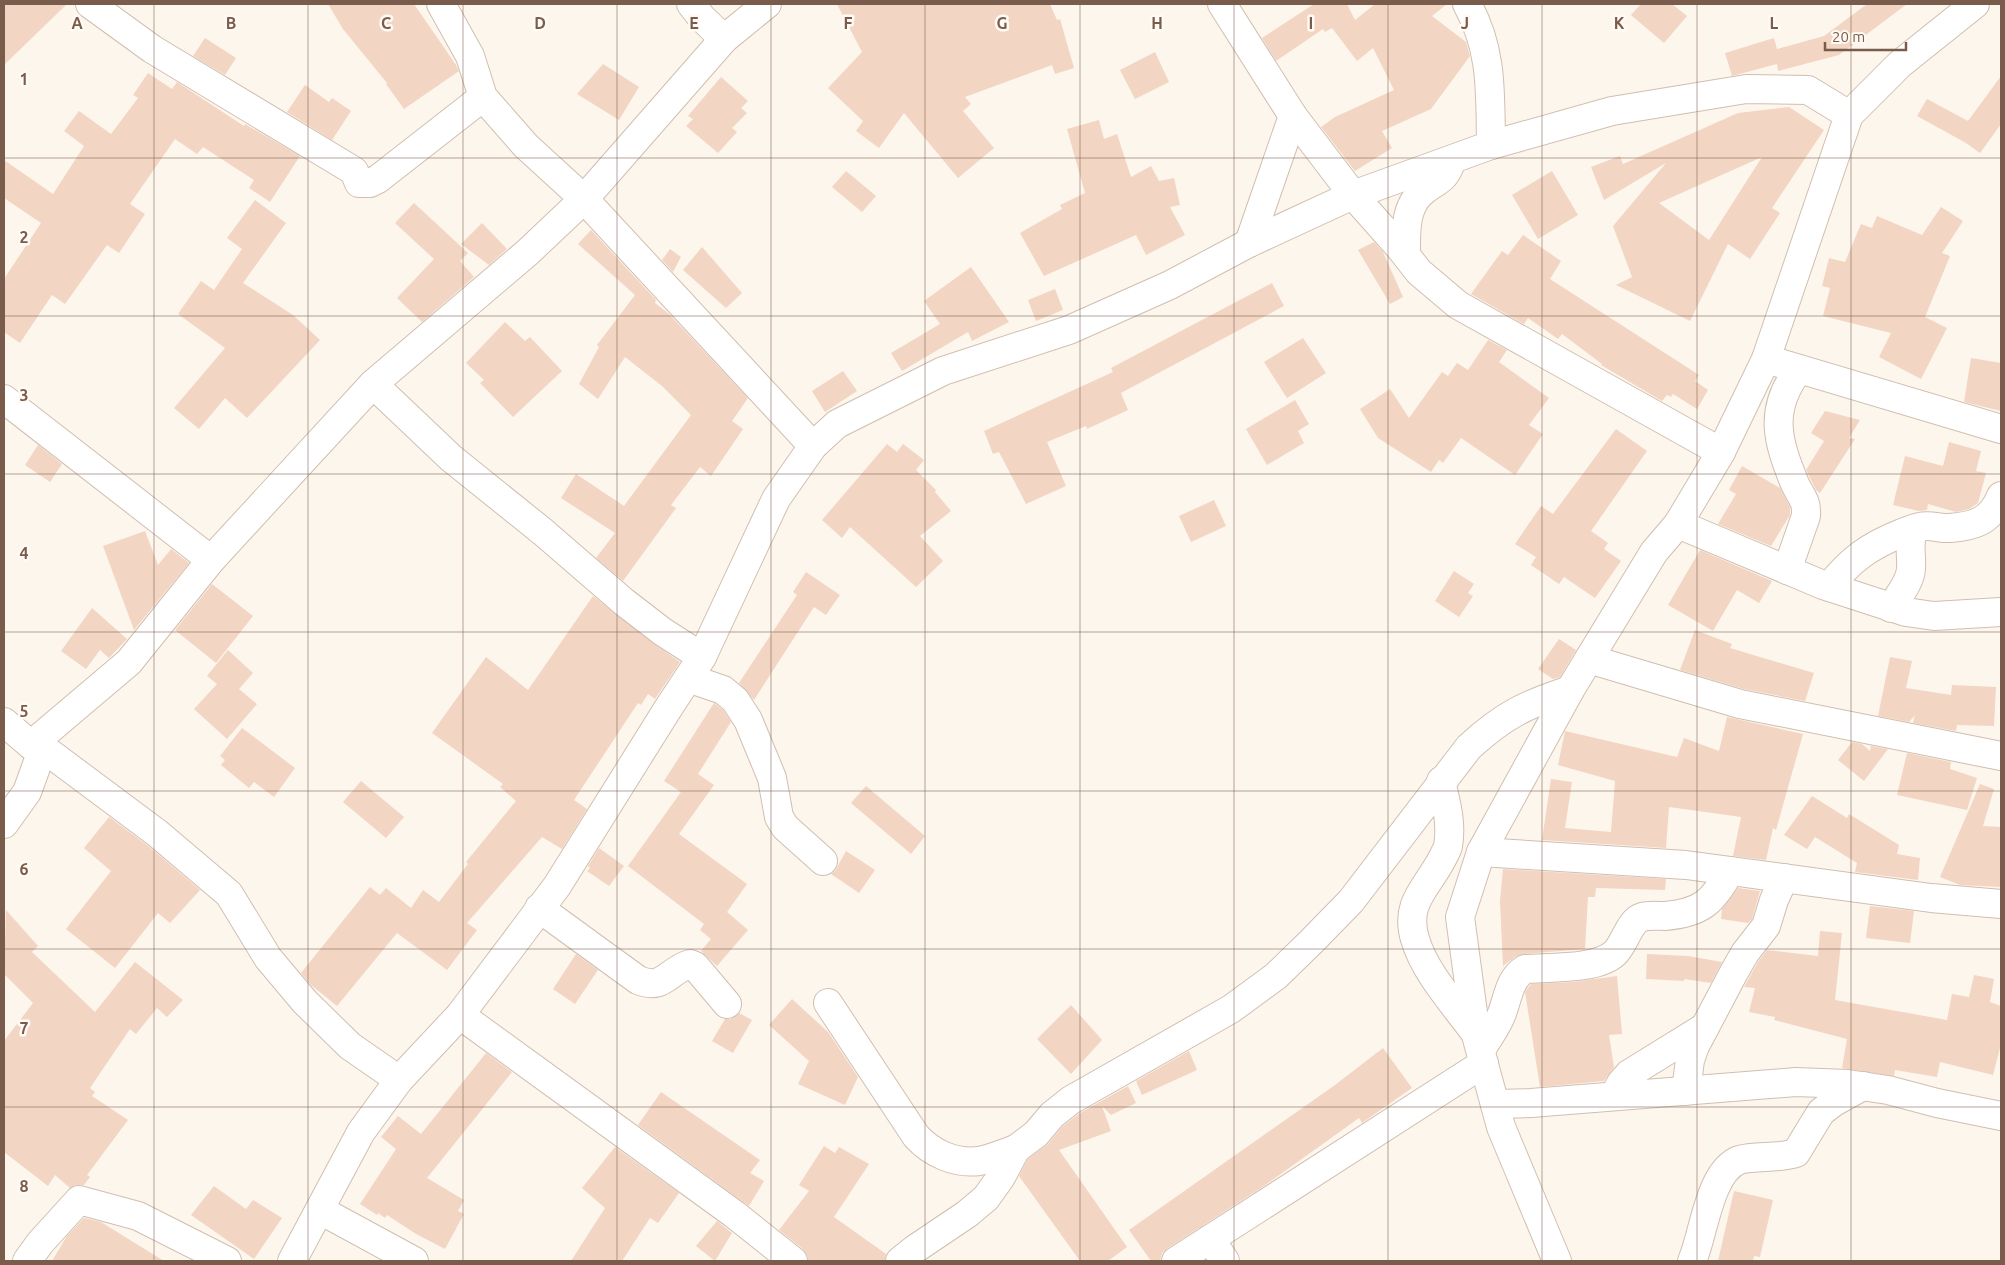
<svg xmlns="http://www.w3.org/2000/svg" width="2005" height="1265" font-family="Ubuntu,sans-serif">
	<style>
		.building { fill: #f3d5c3; fill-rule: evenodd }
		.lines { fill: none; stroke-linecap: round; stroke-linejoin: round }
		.minor-casing { stroke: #d1beb0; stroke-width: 30 }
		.minor { stroke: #fff; stroke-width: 28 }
		.grid { fill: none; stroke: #7a5c4d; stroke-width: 1; stroke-opacity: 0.55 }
		.grid-label { font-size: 16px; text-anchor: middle; font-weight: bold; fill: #7a5c4d; stroke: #fffaf3; stroke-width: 5; stroke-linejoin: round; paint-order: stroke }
	</style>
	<rect width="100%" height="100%" fill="#fdf6ec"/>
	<g class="building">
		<polygon points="4,4 67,4 4,65"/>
		<polygon points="328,4 414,4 456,65 459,71 404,109 386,84 387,83 343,29"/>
		<polygon points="837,4 1050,4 1057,20 1060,19 1074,68 1055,74 1052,65 965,97 971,104 963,111 994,148 958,178 904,113 879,148 856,131 863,121 828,88 862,52"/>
		<polygon points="1314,4 1347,4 1355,20 1375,4 1447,4 1432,16 1466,42 1470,56 1431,109 1382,131 1392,148 1355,171 1321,127 1335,117 1394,90 1373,48 1357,61 1332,28 1325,32 1323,29 1276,61 1262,38"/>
		<polygon points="1641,4 1672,4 1687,16 1664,43 1631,15"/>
		<polygon points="1867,4 1907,4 1839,55 1778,71 1777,64 1732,76 1725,53 1774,38 1777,49 1824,36"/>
		<polygon points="205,38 236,58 225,75 193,56"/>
		<polygon points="1155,52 1169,82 1135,99 1120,70"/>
		<polygon points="603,64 639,87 619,120 577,94"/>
		<polygon points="148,73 172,89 177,82 244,126 245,124 300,156 270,202 249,188 254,180 203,147 197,154 175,139 130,204 145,214 119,253 107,245 65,304 52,295 20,343 4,332 4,279 41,223 4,198 4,160 53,194 84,146 64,131 79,111 111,134 138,98 133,95"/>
		<polygon points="2001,76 2001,124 1980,153 1966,143 1917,116 1927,99 1968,121"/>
		<polygon points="721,77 748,101 741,108 747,113 732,128 737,132 718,153 686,126 693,119 688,116"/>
		<polygon points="305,85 329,102 332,98 351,111 332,140 287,112"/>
		<path d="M1789 107 1824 130 1772 208 1780 213 1750 259 1728 244 1690 321 1616 285 1632 277 1613 226 1666 163 1604 200 1591 167 1620 156 1623 164 1738 113ZM1762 157 1709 240 1659 203Z"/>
		<polygon points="1099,120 1104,139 1117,134 1131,177 1151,166 1159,181 1174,178 1180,205 1170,207 1185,235 1146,255 1136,235 1044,276 1020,233 1062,209 1060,205 1085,193 1067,129"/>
		<polygon points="846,171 876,196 862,212 832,187"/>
		<polygon points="1552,171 1578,215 1538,239 1512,195"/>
		<polygon points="255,200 286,223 243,283 293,315 320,340 247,418 225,398 199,429 174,408 225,348 178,314 201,281 214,290 242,249 227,238"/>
		<polygon points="414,203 468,253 460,261 474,277 422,322 397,298 434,259 395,223"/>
		<polygon points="1941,207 1963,221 1942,253 1950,256 1925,317 1947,328 1921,379 1879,357 1891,333 1823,316 1830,288 1822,286 1829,258 1845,262 1861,224 1872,228 1877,216 1922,235"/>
		<polygon points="482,223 507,249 489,265 461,244"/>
		<polygon points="591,230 656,300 655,303 669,314 748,398 732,421 743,429 711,476 700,467 671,505 676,508 623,581 596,558 615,533 561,498 576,474 624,506 691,415 662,386 625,357 598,399 579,384 599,347 597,345 635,295 578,244"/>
		<polygon points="1523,235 1561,261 1550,279 1699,375 1695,381 1708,390 1697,409 1673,394 1671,397 1667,395 1662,401 1601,365 1602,364 1562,334 1558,339 1528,318 1524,324 1471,294 1502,251 1508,255"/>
		<polygon points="1374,242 1383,252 1403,297 1390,304 1358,250"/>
		<polygon points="702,247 742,293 726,308 683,270"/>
		<polygon points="670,249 681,257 673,272 662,260"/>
		<polygon points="971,267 1009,322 972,341 968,332 902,371 891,353 940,324 924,301"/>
		<polygon points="1272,283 1284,306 1121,393 1128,410 1087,429 1086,426 1047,442 1066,486 1026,504 999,452 993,454 984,431 1113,372 1111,368"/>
		<polygon points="1055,289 1063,310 1036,321 1028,300"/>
		<polygon points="505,322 525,341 530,337 562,371 513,417 480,383 484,380 466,363"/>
		<polygon points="1303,338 1326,373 1287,398 1264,362"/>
		<polygon points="1488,340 1507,350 1499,362 1549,398 1529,425 1543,434 1515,475 1461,438 1443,463 1439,460 1431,472 1378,438 1360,409 1390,389 1409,418 1442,372 1448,376 1457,363 1468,370"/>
		<polygon points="1971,358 2001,363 2001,411 1964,402"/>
		<polygon points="843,371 857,391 825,412 812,391"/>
		<polygon points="1295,400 1309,424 1298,431 1304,443 1267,465 1246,429"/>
		<polygon points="1825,411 1860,420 1849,438 1855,439 1820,493 1816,490 1806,470 1824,441 1811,433"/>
		<polygon points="1616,429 1647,451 1591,531 1608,543 1604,549 1621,561 1595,598 1564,577 1559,584 1531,565 1536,557 1515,544 1541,506 1553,514"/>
		<polygon points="1949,442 1981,451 1976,471 1986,473 1978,503 1969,509 1956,512 1928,504 1927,510 1919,511 1893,505 1905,456 1943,466"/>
		<polygon points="887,444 897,452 903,444 924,460 916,470 936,490 935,492 951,511 920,536 943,561 916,587 850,527 842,538 822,520"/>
		<polygon points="38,445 62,464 50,482 25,465"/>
		<polygon points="1742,466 1780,488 1790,507 1790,515 1771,546 1718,524 1736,494 1729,490"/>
		<polygon points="1214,500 1226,526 1191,542 1179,516"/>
		<polygon points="145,531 158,565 171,549 189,563 134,630 103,546"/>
		<polygon points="1700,550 1772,581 1759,603 1737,590 1713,631 1668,605"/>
		<polygon points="1454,571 1474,584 1468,593 1473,596 1459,617 1435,601"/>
		<polygon points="806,572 840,595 826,615 814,607 754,700 739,683 797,595 793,592"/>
		<polygon points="212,584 253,616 216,663 175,630"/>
		<polygon points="593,596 654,644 680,662 655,699 648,694 641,705 638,703 574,800 587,809 562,849 542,837 467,923 477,930 447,970 397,933 337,1006 311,985 301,973 370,887 380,895 386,888 411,908 423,890 439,902 468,864 466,862 516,801 500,787 503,784 432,733 486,657 528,690"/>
		<polygon points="92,608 127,639 109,658 100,650 86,669 61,651"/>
		<polygon points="1695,630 1732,644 1730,648 1814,673 1805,701 1744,689 1680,670"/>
		<polygon points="1559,639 1576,650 1560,677 1553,679 1538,669"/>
		<polygon points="228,650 253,673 239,689 257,704 227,739 194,709 217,684 207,676"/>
		<polygon points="1890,657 1912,661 1906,688 1951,695 1952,685 1996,687 1994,726 1957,725 1956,731 1913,723 1915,715 1909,722 1878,716"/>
		<polygon points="714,703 723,710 731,722 698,774 714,785 679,834 747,884 727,912 748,930 717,966 701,951 711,939 700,930 704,924 628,866 681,792 664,781"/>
		<polygon points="1727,717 1803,734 1776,830 1773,828 1766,860 1733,856 1741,817 1669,807 1666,848 1542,840 1551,779 1572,782 1565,828 1611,832 1615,781 1558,765 1565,731 1677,757 1684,738 1719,751"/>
		<polygon points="242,728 295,768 274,797 254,782 249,788 221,765 225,760 220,756"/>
		<polygon points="1852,742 1862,744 1870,751 1871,746 1888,749 1864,781 1838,760"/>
		<polygon points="1907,753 1951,762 1950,769 1977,778 1967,810 1897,795"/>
		<polygon points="361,781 404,817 386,838 343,802"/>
		<polygon points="1980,784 1994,789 1983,826 2001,827 2001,887 1960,885 1940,877"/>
		<polygon points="866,786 925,836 911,854 851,803"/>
		<polygon points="1812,796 1847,818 1849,814 1899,845 1897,854 1920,858 1918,880 1855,872 1857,863 1815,837 1807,849 1784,835"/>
		<polygon points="109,817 147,845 200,890 170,923 158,913 115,968 66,929 111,871 84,848"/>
		<polygon points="599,848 624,866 609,886 587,871 590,868 588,866"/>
		<polygon points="846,851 875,870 859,893 831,874 835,871"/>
		<polygon points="1503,869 1666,879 1665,890 1596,888 1595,897 1588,897 1585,949 1524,954 1515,957 1503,966 1500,901"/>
		<polygon points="1738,888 1760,891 1752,919 1748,923 1721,919 1722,909"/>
		<polygon points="1870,906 1914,911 1910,943 1866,938"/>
		<polygon points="6,910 38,946 32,952 95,1012 135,962 183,1000 167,1017 157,1008 136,1034 130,1029 90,1088 95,1092 92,1096 128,1120 87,1175 90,1177 84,1185 75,1185 70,1188 55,1175 48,1186 4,1152 4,1041 33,1003 4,974"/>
		<polygon points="1820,931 1842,933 1835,1000 1947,1020 1952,994 1969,997 1974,975 1994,979 1990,1002 2001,1006 2001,1044 1993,1075 1940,1062 1937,1077 1895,1070 1894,1076 1842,1068 1847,1039 1774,1020 1775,1017 1749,1012 1755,988 1744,987 1758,962 1767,950 1818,956"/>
		<polygon points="576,954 598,970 575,1004 553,989"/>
		<polygon points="1647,954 1688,956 1722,962 1711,983 1684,979 1684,981 1646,979"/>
		<polygon points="1617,976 1622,1034 1609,1035 1614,1067 1604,1081 1540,1087 1525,992 1531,984 1573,982"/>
		<polygon points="792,999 828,1032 858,1077 845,1105 798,1084 809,1061 769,1025"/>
		<polygon points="1071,1005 1102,1040 1071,1074 1037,1039"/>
		<polygon points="739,1013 752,1020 733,1053 712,1041 725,1019 730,1019"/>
		<polygon points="1383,1048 1412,1088 1362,1123 1359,1118 1264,1186 1168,1248 1162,1253 1160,1261 1151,1261 1129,1230 1335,1085"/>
		<polygon points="1189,1051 1197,1070 1142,1095 1136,1081"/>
		<polygon points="486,1053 512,1072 427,1178 464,1200 458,1211 464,1214 445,1249 416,1234 387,1215 385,1218 378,1213 377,1215 360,1204 396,1149 381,1137 398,1116 421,1134"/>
		<polygon points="1128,1086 1136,1103 1111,1115 1102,1106 1111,1131 1059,1150 1127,1247 1108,1261 1080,1261 1019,1176 1028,1159 1048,1144 1063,1126 1080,1113"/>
		<polygon points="661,1092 760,1160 750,1173 764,1181 749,1206 638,1125"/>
		<polygon points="824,1146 835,1153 839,1147 869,1164 834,1217 886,1254 885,1261 808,1261 807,1255 803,1249 779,1230 809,1191 799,1185"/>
		<polygon points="615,1147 679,1193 658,1223 650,1218 622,1261 571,1261 605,1208 582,1188"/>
		<polygon points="214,1186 246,1209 253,1200 282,1218 254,1259 191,1215"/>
		<polygon points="1734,1191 1773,1200 1760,1257 1754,1256 1753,1261 1718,1261"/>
		<polygon points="84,1218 101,1222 164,1261 52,1261 67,1236"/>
		<polygon points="717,1221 732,1233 715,1261 696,1246"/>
	</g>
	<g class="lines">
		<defs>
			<g id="minor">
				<polyline points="90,4 152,49 354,171 359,183 370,183 378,179 483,97"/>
				<polyline points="441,4 470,56 483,97 526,146 584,199 813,446"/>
				<polyline points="691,4 702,18 724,39"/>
				<polyline points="1222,4 1293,116 1353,195 1401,249 1419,272 1458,305 1721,452"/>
				<path d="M1467 4C1493 50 1490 93 1491 145"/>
				<polyline points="1249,243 1293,116"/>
				<path d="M1406 254C1406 232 1404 204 1426 189 1438 180 1444 180 1450 165"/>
				<polyline points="1766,359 2001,429"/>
				<polyline points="373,384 451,458 543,532 624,602 663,632 702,657"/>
				<polyline points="4,399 211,560"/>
				<polyline points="1678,524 1823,585 1906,612 1934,616 2001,612"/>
				<path d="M1787 570 1806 516C1807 500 1801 497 1795 484 1777 440 1768 410 1799 369"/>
				<path d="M1829 587C1850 560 1869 546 1902 533 1907 531 1914 528 1920 527 1930 524 1940 529 1950 528 1975 526 1991 521 2001 496"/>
				<path d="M1891 608C1898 596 1910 583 1911 569 1912 554 1908 545 1913 529"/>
				<polyline points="1589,659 1740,704 2001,756"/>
				<polyline points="688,678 723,690 735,700 748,720 772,778 779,817 785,827 823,861"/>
				<polyline points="4,722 31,745 43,748 157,833 229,894 268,958 305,1002 350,1046 399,1080"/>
				<polyline points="31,745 129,662 211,560 373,384 528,252 584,199 724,39 767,4"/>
				<path d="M1441 781C1446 803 1452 823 1448 846 1447 850 1444 855 1442 859 1427 888 1404 903 1415 939 1424 971 1453 1003 1473 1030"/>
				<polyline points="4,824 27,792 43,748"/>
				<polyline points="1481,852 1686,865 1931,898 2001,904"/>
				<path d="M539 908 638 980C664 991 667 971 690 964L695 966 727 1004"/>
				<path d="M828 1003 916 1136C931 1153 955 1164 979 1161 991 1159 1004 1153 1016 1149"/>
				<polyline points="460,1015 734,1214 793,1261"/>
				<path d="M1481 1050C1487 1040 1494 1030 1499 1020 1508 1003 1507 980 1525 969 1549 967 1597 970 1615 953 1624 945 1630 920 1642 917 1649 915 1657 916 1665 916 1701 913 1713 902 1730 871"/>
				<polyline points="1686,1091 1690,1060 1695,1046 1733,974 1745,953 1766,926 1774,900 1784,878"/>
				<polyline points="1614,1096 1621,1083 1629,1074 1705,1027"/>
				<polyline points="1495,1104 1531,1103 1796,1082 1848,1084 1888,1090 1937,1103 2001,1116"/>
				<polyline points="320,1210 414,1261"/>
				<polyline points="1210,1239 1225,1261"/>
				<polyline points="27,1261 40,1243 79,1200 138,1216 227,1261"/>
				<polyline points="292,1261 361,1132 399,1080 460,1015 557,886 669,707 702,657 776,499 813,446 837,424 943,371 1069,330 1170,285 1249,243 1353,195 1491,145 1612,111 1746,89 1808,90 1849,115"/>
				<path d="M900 1261 915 1249 967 1214 986 1198 1001 1177 1016 1149 1036 1134 1052 1115 1071 1100 1231 1009 1276 976 1311 942 1351 901 1469 747C1504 715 1525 705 1570 690"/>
				<polyline points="1176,1261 1484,1063"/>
				<polyline points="1557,1261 1501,1127 1476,1035 1460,917 1481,852 1570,690 1654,552 1678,524 1721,452 1766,359 1849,115 1900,64 1975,4"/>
				<path d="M1692 1261C1704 1234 1709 1172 1739 1160 1755 1155 1778 1159 1796 1153L1821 1112 1834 1102 1863 1086"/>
			</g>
		</defs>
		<use href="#minor" class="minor-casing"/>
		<use href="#minor" class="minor"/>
	</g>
	<path class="grid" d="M154 4V1261M308 4V1261M463 4V1261M617 4V1261M771 4V1261M925 4V1261M1080 4V1261M1234 4V1261M1388 4V1261M1542 4V1261M1697 4V1261M1851 4V1261M4 158H2001M4 316H2001M4 474H2001M4 632H2001M4 791H2001M4 949H2001M4 1107H2001"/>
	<g class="grid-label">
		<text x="77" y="29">A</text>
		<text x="231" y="29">B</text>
		<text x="386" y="29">C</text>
		<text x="540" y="29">D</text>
		<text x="694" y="29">E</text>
		<text x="848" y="29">F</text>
		<text x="1002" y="29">G</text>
		<text x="1157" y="29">H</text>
		<text x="1311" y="29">I</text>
		<text x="1465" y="29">J</text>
		<text x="1619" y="29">K</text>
		<text x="1774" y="29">L</text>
		<text x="24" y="85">1</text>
		<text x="24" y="243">2</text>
		<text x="24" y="401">3</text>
		<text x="24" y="559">4</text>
		<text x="24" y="717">5</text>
		<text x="24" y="875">6</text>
		<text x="24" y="1034">7</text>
		<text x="24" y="1192">8</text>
	</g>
	<rect width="2005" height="1265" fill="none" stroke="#7a5c4d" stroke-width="10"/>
	<path d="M1825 42v8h81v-8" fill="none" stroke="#7a5c4d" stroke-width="2.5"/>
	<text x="1832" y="42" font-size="15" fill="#7a5c4d" stroke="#fffaf3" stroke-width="4" paint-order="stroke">20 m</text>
</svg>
